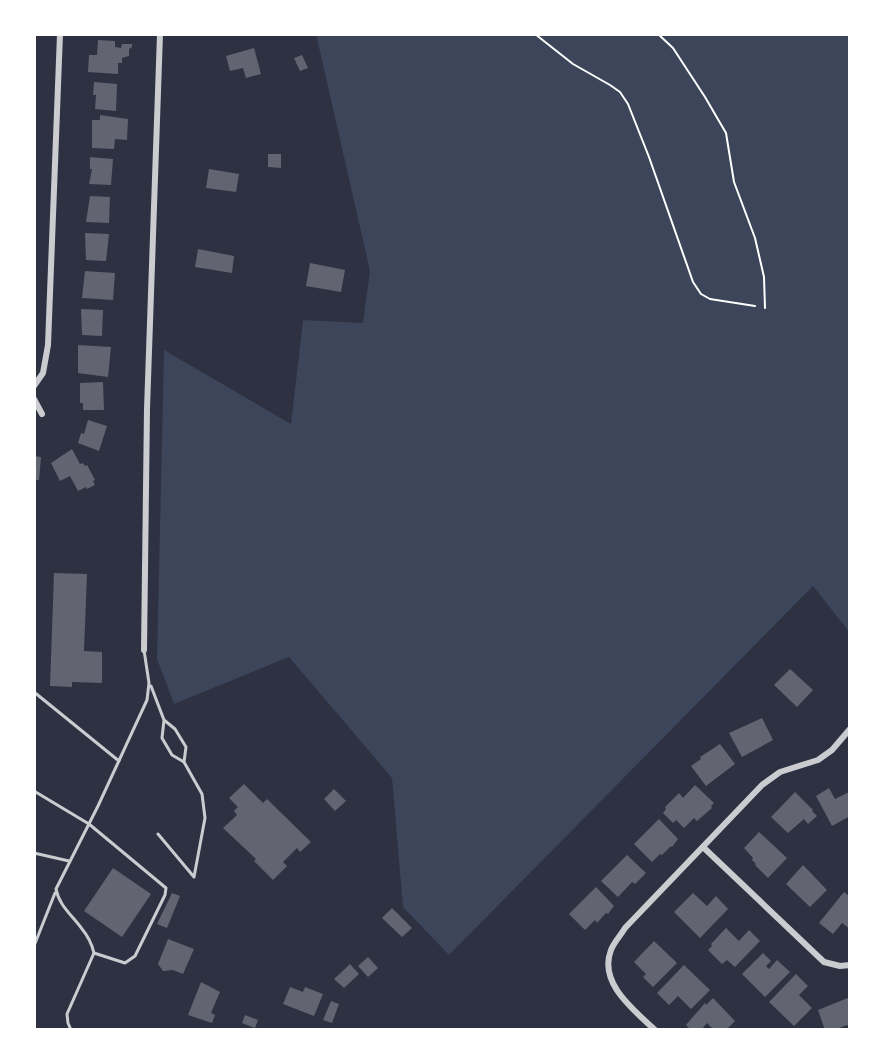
<svg xmlns="http://www.w3.org/2000/svg" width="884" height="1064" font-family="Arial,sans-serif">
	<style>
		.green { fill: #3c4559 }
		.building { fill: #626471 }
		.lines { fill: none; stroke-linecap: round; stroke-linejoin: round }
		.path { stroke: #fff; stroke-width: 2 }
		.service { stroke: #caccd0; stroke-width: 3 }
		.minor { stroke: #caccd0; stroke-width: 6 }
	</style>
	<rect width="100%" height="100%" fill="#2d3142"/>
	<polygon class="green" points="316,34 850,34 850,633 813,586 449,955 403,907 392,778 289,657 174,704 157,659 164,350 291,424 303,320 363,323 370,271"/>
	<g class="building">
		<polygon points="98,40 115,41 115,47 121,48 122,44 132,44 132,47 129,49 129,56 122,58 122,63 118,63 118,74 88,72 89,55 97,55"/>
		<polygon points="254,48 261,74 246,78 243,68 230,71 226,56"/>
		<polygon points="302,55 308,68 300,71 294,58"/>
		<polygon points="94,82 117,84 116,111 95,109 96,95 93,95"/>
		<polygon points="100,115 128,119 127,140 115,139 114,149 92,148 92,120 100,120"/>
		<polygon points="268,154 281,154 281,168 268,167"/>
		<polygon points="90,157 113,159 111,185 89,184 92,169 90,169"/>
		<polygon points="209,169 239,174 236,192 206,188"/>
		<polygon points="90,196 110,197 109,223 86,222"/>
		<polygon points="85,233 109,234 106,261 86,260"/>
		<polygon points="198,249 234,256 232,273 195,267"/>
		<polygon points="310,263 345,270 341,292 306,286"/>
		<polygon points="85,271 115,273 113,300 82,298"/>
		<polygon points="81,309 103,310 102,336 82,335"/>
		<polygon points="78,345 111,347 108,377 78,373"/>
		<polygon points="103,382 104,410 83,410 83,403 80,403 80,383"/>
		<polygon points="88,420 107,426 99,451 78,443 81,433 84,434"/>
		<polygon points="72,449 80,464 83,463 85,466 87,465 95,480 93,481 95,485 87,489 86,487 78,491 70,476 60,481 51,463"/>
		<polygon points="34,456 41,457 39,480 34,480"/>
		<polygon points="54,573 87,574 84,651 102,652 102,683 72,682 72,687 50,686"/>
		<polygon points="790,669 813,690 797,707 774,685"/>
		<polygon points="762,718 773,740 742,757 729,733"/>
		<polygon points="720,744 735,764 706,786 691,766 701,759 700,757"/>
		<polygon points="244,784 263,803 267,799 311,842 300,852 297,848 283,862 287,866 273,880 254,861 256,859 223,828 237,815 234,811 238,807 229,798"/>
		<polygon points="695,785 714,803 711,806 712,808 697,821 694,818 684,828 676,820 673,823 663,813 666,809 665,807 679,793 683,798"/>
		<polygon points="829,788 835,799 849,792 850,794 850,816 832,826 816,796"/>
		<polygon points="334,789 346,801 335,811 324,799"/>
		<polygon points="795,792 813,810 812,811 817,816 808,824 804,819 788,833 771,817"/>
		<polygon points="659,819 678,839 672,847 671,846 662,855 660,854 652,862 634,844"/>
		<polygon points="759,832 787,858 768,878 755,865 756,864 752,860 753,858 744,848"/>
		<polygon points="627,855 646,873 635,884 632,882 618,897 601,881"/>
		<polygon points="803,865 827,890 810,907 786,884"/>
		<polygon points="113,868 151,894 122,937 84,911"/>
		<polygon points="596,887 614,906 608,914 606,913 597,923 595,920 585,930 569,914"/>
		<polygon points="844,892 850,897 850,929 842,923 833,934 819,923"/>
		<polygon points="172,893 180,896 167,928 157,924"/>
		<polygon points="693,893 707,906 716,896 728,909 700,938 674,912"/>
		<polygon points="392,908 412,928 402,937 382,918"/>
		<polygon points="726,928 739,941 749,930 760,941 735,967 727,960 722,964 708,950 712,946 711,944"/>
		<polygon points="168,939 194,949 183,974 173,970 163,971 158,964"/>
		<polygon points="654,941 677,963 653,987 643,977 646,974 634,962"/>
		<polygon points="763,953 771,961 766,966 769,969 777,960 790,972 765,997 742,974"/>
		<polygon points="368,957 378,968 368,977 358,966"/>
		<polygon points="350,964 359,974 344,988 334,979"/>
		<polygon points="684,965 710,990 691,1009 678,996 669,1005 657,993"/>
		<polygon points="796,974 808,986 799,995 812,1008 794,1026 769,1002"/>
		<polygon points="201,982 220,992 211,1013 215,1015 212,1023 188,1015"/>
		<polygon points="290,987 303,992 305,987 323,994 314,1016 283,1004"/>
		<polygon points="850,997 850,1030 847,1025 834,1030 825,1030 818,1010"/>
		<polygon points="713,998 735,1021 726,1030 714,1030 707,1023 701,1030 691,1030 686,1025 705,1003 706,1005"/>
		<polygon points="331,1001 339,1004 332,1023 323,1020"/>
		<polygon points="245,1015 258,1020 255,1028 242,1023"/>
	</g>
	<g class="lines">
		<g class="path">
			<polyline points="535,34 573,64 610,85 620,92 628,104 649,157 693,282 701,294 710,299 755,306"/>
			<polyline points="658,34 673,48 705,97 726,133 734,182 755,238 764,277 765,308"/>
		</g>
		<g class="service">
			<polyline points="151,686 164,720 162,738 172,755 184,762 186,747 175,729 164,720"/>
			<polyline points="34,692 119,761"/>
			<polyline points="34,791 89,824 166,888 165,895 135,956 125,963 94,953"/>
			<polyline points="158,834 194,877 205,818 202,794 184,762"/>
			<polyline points="34,853 69,861"/>
			<polyline points="34,946 55,893"/>
			<path d="M71 1030 68 1023 67 1014 94 953C92 945 88 936 82 929 73 916 59 906 56 889L98 806 147 700 149 683 144 650"/>
		</g>
		<g class="minor">
			<polyline points="34,386 43,373 48,345 60,34"/>
			<polyline points="34,399 42,414"/>
			<polyline points="144,650 147,409 160,34"/>
			<polyline points="703,847 824,962 840,966 850,965"/>
			<path d="M655 1030C634 1010 598 983 611 950 614 942 621 935 625 928L762 785 780 772 818 760 832 750 850 729"/>
		</g>
	</g>
	<rect width="884" height="1064" fill="none" stroke="#ffffff" stroke-width="72"/>
</svg>
